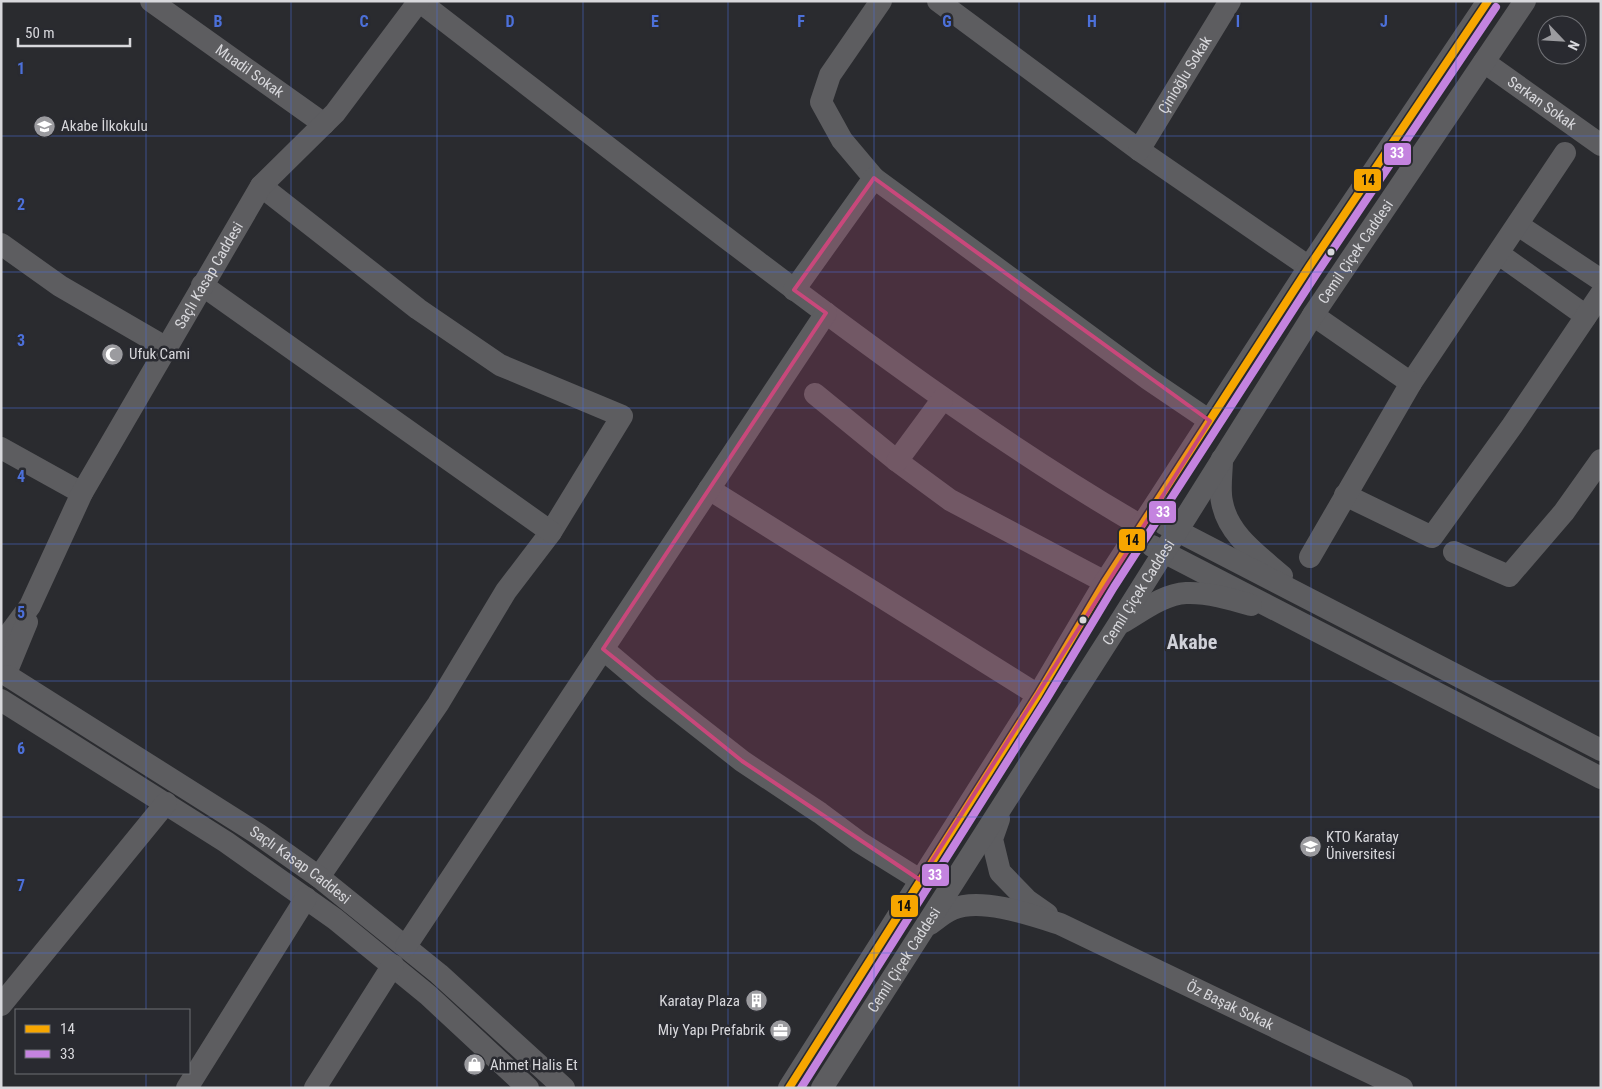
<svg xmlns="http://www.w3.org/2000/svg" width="1602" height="1089" font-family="'Roboto Condensed',sans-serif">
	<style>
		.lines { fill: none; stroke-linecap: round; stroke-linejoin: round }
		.minor { stroke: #5d5d60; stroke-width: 22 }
		.bus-1-casing { stroke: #292a30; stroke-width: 11 }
		.bus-2-casing { stroke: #292a30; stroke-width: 11 }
		.bus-1 { stroke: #f7a600; stroke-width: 8 }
		.bus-2 { stroke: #c483df; stroke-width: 8 }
		.marked { fill: #c8487b; fill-opacity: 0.2; stroke: #c8487b; stroke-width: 4; stroke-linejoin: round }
		.grid { fill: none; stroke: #4c70d9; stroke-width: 1; stroke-opacity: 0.55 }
		.bus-dot { fill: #d8d8dc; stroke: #292a30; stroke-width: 2 }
		.labels { text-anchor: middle; stroke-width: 5; stroke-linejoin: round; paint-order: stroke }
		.street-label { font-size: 15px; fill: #d8d8dc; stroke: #292a30 }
		.poi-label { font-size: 15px; fill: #d8d8dc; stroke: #292a30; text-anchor: start }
		.district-label { font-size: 20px; font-weight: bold; fill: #d0d1d9; stroke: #292a30 }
		.grid-label { font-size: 16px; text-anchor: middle; font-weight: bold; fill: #4c70d9; stroke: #292a30; stroke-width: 5; stroke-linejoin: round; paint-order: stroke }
		.line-badge { stroke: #292a30; stroke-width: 2 }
		.badge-label { font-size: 14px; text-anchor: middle; font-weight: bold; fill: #fff }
		.pale-badge-label { font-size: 14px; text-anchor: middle; font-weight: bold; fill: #111 }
	</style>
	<rect width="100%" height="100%" fill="#2a2b2f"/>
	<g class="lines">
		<g class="minor">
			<path id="s1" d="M151 1 324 124"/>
			<path d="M419 1C532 88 644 176 758 262 882 356 1007 448 1143 527"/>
			<polyline points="881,1 830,75 821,102 842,140 874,178 1148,379 1210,421"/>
			<polyline points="938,1 1139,150 1309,267"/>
			<path id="s2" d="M1484 62 1601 145"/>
			<path id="s3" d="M1139 150 1230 1"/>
			<polyline points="261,186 418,309 500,365 622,416 551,532 506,591 438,704 319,877"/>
			<polyline points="1518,225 1601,280"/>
			<polyline points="1,244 60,286 165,347"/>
			<polyline points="1499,254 1586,316"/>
			<polyline points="202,285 551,532"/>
			<polyline points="794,290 874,178"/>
			<polyline points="1411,383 1565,153"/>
			<polyline points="815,394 897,461 950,500 1105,582"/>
			<polyline points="1,448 82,493"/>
			<path d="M1222 459C1222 473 1219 489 1222 502 1228 535 1258 555 1282 576"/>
			<polyline points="897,461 942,400"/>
			<polyline points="709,489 1038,695"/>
			<polyline points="1345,495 1432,537 1512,426 1601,294"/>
			<polyline points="1164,524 1601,750"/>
			<polyline points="1152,546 1601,778"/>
			<polyline points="1454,552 1509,576 1564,512 1601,460"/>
			<polyline points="1310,557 1411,383 1313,315"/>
			<path d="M1123 622C1142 611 1164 594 1186 593 1207 592 1231 599 1251 605"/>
			<path id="s4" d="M1 645 30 606 82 493 261 186 335 113 419 1"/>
			<polyline points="603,649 649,688 742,761 820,813 859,842 920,880"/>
			<polyline points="6,673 27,622"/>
			<path id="s5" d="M8 676 258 834 319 877 439 974 564 1088"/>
			<polyline points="1,700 226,842 335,919 428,995 528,1088"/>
			<polyline points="999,819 992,839 1000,872 1027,900 1047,914"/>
			<path id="s6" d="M930 924C937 919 945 912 953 909 981 897 1032 915 1060 924L1402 1088"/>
			<polyline points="406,946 826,313"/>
			<polyline points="1,1005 166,803"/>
			<polyline points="187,1088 306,898"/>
			<polyline points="315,1088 393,965"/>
			<polyline points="789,1088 1038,695 1105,582 1309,267 1488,1"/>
			<path id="s7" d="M822 1088 1118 625 1313 315 1525 1"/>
		</g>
		<defs>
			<polyline id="bus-1" points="789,1088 1038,695 1105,582 1309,267 1488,1"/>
			<polyline id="bus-2" points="801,1088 1046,700 1114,587 1317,273 1496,7"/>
		</defs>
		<use href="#bus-1" class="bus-1-casing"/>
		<use href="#bus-2" class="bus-2-casing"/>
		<use href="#bus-1" class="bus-1"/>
		<use href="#bus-2" class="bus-2"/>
	</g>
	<path class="marked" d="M874 178 1210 421 920 880 742 761 603 649 826 313 794 290Z"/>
	<path class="grid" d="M146 1V1010M291 1V1088M437 1V1088M583 1V1088M728 1V1088M874 1V1088M1019 1V1088M1165 1V1088M1311 1V1088M1456 1V1088M1 136H1601M1 272H1601M1 408H1601M1 544H1601M1 681H1601M1 817H1601M1 953H1601M146 1073V1088"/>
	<defs>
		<symbol id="school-disc" viewBox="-11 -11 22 22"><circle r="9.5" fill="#9b9b9f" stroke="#292a30"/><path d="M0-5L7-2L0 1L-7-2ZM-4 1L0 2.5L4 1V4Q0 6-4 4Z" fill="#fff"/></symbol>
		<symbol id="mosque-disc" viewBox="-11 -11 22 22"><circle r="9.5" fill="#9b9b9f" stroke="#292a30"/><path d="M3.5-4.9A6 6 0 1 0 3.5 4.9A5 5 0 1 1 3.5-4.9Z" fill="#fff"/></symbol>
		<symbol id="university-disc" viewBox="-11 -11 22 22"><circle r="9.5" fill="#9b9b9f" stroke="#292a30"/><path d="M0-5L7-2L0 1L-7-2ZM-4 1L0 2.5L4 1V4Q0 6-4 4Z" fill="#fff"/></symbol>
		<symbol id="building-disc" viewBox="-11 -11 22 22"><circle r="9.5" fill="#9b9b9f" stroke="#292a30"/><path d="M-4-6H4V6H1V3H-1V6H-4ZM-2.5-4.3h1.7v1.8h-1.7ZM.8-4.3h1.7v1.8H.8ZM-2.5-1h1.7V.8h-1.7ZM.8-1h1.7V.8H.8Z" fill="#fff"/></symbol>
		<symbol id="office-disc" viewBox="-11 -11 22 22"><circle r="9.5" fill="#9b9b9f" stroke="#292a30"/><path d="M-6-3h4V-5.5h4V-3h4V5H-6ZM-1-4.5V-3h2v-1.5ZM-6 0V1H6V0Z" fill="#fff"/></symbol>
		<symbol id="shop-disc" viewBox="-11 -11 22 22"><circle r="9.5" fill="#9b9b9f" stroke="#292a30"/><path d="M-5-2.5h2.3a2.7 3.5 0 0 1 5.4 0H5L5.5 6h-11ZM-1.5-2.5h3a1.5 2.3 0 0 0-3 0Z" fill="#fff"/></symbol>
	</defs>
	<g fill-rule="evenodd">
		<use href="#school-disc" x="32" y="114" width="25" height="25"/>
		<use href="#mosque-disc" x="100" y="342" width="25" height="25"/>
		<use href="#university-disc" x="1298" y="834" width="25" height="25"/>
		<use href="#building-disc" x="744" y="988" width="25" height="25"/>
		<use href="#office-disc" x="768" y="1018" width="25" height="25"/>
		<use href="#shop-disc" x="462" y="1052" width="25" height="25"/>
	</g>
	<g class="bus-dot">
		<circle cx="1331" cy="252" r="4.5"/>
		<circle cx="1083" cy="620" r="4.5"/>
	</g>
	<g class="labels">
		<g class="street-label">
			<text dy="5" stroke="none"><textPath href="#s1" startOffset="121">Muadil Sokak</textPath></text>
			<text dy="5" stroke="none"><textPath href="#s3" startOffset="88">Çinioğlu Sokak</textPath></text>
			<text dy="5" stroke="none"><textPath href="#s2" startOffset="71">Serkan Sokak</textPath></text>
			<text dy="5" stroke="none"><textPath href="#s7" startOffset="992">Cemil Çiçek Caddesi</textPath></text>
			<text dy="5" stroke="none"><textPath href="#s4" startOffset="425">Saçlı Kasap Caddesi</textPath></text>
			<text dy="5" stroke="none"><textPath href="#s7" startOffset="588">Cemil Çiçek Caddesi</textPath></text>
			<text dy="5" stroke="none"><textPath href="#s5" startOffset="348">Saçlı Kasap Caddesi</textPath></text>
			<text dy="5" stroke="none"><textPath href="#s7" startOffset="152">Cemil Çiçek Caddesi</textPath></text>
			<text dy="5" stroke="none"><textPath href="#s6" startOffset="326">Öz Başak Sokak</textPath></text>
		</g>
		<g class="poi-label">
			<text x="61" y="131">Akabe İlkokulu</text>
			<text x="129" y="359">Ufuk Cami</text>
			<text x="1326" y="842">KTO Karatay<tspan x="1326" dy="17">Üniversitesi</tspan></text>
			<text x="740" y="1006" text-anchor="end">Karatay Plaza</text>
			<text x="765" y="1035" text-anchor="end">Miy Yapı Prefabrik</text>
			<text x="490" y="1070">Ahmet Halis Et</text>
		</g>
		<g class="district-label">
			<text x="1192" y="649">Akabe</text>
		</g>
	</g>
	<g class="grid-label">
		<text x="218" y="27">B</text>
		<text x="364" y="27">C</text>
		<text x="510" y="27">D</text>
		<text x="655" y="27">E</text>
		<text x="801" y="27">F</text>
		<text x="947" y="27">G</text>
		<text x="1092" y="27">H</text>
		<text x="1238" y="27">I</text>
		<text x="1384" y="27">J</text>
		<text x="21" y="74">1</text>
		<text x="21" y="210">2</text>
		<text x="21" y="346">3</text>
		<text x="21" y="482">4</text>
		<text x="21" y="618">5</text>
		<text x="21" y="754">6</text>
		<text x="21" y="891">7</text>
	</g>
	<g class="line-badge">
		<rect x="1383" y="142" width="29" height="24" rx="5" fill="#c483df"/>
		<rect x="1353" y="168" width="29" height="24" rx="5" fill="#f7a600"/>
		<rect x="1148" y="500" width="29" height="24" rx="5" fill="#c483df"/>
		<rect x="1118" y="528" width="28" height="24" rx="5" fill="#f7a600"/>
		<rect x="921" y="863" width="29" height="24" rx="5" fill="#c483df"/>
		<rect x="890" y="894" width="29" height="24" rx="5" fill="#f7a600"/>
	</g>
	<g class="badge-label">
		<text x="1397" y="158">33</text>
		<text x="1163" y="517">33</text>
		<text x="935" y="880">33</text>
	</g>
	<g class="pale-badge-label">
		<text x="1368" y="185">14</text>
		<text x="1132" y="545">14</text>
		<text x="904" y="911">14</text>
	</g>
	<rect width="1602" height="1089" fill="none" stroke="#d8d8dc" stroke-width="5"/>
	<rect x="15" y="1009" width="175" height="65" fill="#292a30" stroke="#6f7075"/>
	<rect x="25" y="1025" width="25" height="8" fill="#f7a600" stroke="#6f7075"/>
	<text x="60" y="1034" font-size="15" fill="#d8d8dc">14</text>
	<rect x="25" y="1050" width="25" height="8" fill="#c483df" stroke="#6f7075"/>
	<text x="60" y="1059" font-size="15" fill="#d8d8dc">33</text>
	<g transform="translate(1562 40) rotate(115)"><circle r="24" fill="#292a30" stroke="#6f7075"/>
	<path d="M0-4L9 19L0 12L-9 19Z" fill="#9b9b9f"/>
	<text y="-8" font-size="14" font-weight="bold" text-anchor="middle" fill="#d8d8dc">N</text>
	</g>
	<path d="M18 38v8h112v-8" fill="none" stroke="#d8d8dc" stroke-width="2.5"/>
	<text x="25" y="38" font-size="15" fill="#d8d8dc" stroke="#292a30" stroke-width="4" paint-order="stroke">50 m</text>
</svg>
